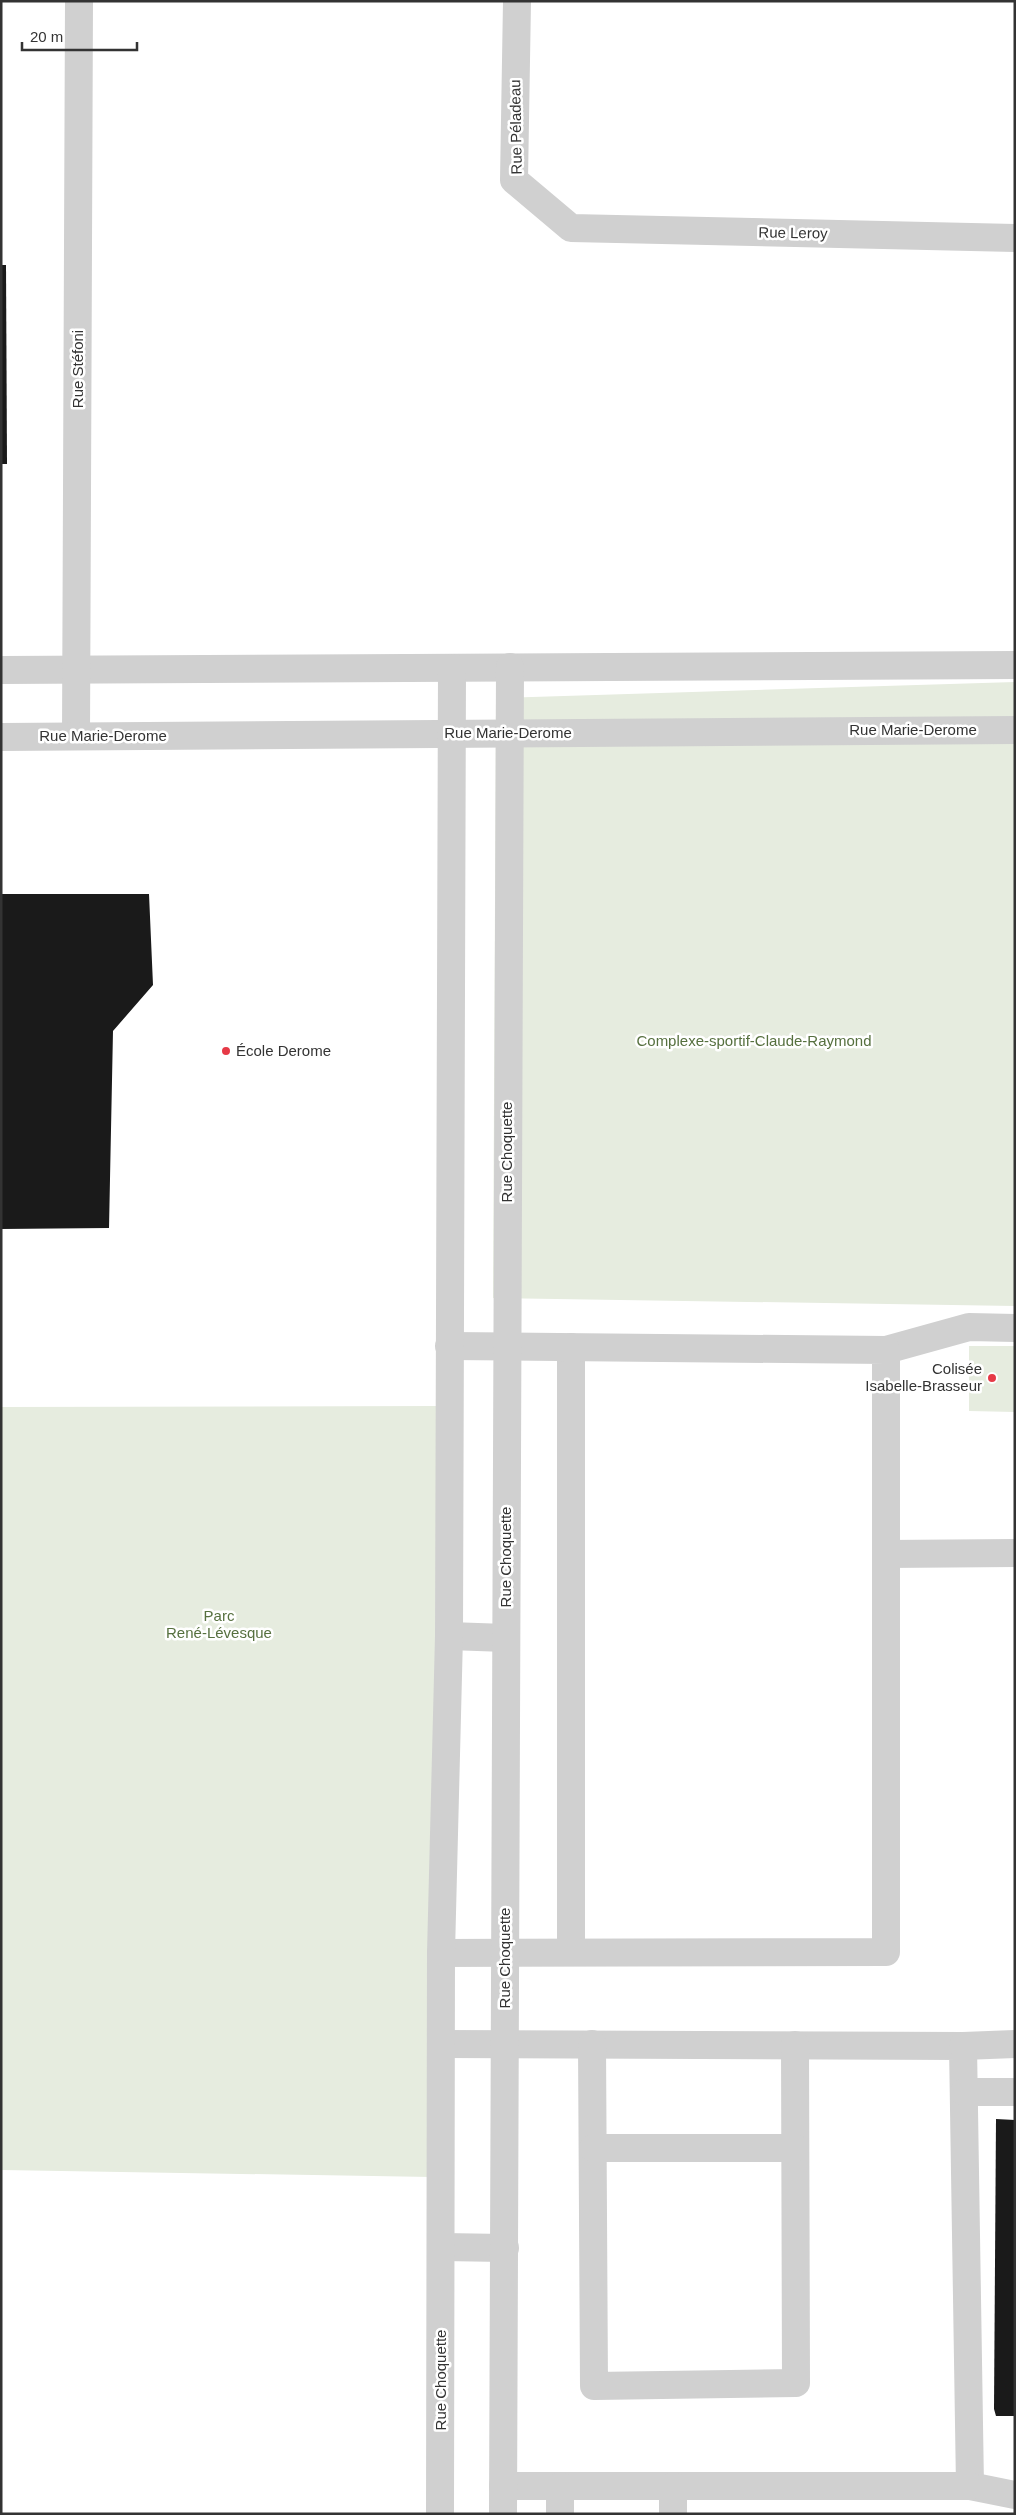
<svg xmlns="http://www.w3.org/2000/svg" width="1016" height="2515" font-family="Arial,sans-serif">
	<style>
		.green { fill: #e6ecdf }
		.building { fill: #1a1a1a }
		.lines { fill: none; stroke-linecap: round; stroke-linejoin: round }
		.minor { stroke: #d0d0d0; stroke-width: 28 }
		.poi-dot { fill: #e63946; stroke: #fff; stroke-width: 2 }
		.labels { text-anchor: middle; stroke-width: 5; stroke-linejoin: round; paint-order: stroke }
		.street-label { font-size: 15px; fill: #333; stroke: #fff }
		.park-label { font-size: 15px; fill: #56703f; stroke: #fff }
		.poi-label { font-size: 15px; fill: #333; stroke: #fff; text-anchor: start }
	</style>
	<rect width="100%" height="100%" fill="#fff"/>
	<g class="green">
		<polygon points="1015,682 1015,1306 493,1298 496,698"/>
		<polygon points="969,1346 1015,1346 1015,1412 969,1411"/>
		<polygon points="437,1406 432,2177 1,2170 1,1407"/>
	</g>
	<g class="building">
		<polygon points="1,265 6,265 7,464 1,464"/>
		<polygon points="1,894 149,894 153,985 113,1031 109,1228 1,1229"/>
		<polygon points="996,2119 1015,2120 1015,2416 996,2416 994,2409"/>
	</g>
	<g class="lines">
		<g class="minor">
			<polyline points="517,1 514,180 571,228 1015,238"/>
			<polyline points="1,670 1015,665"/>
			<polyline points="76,736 79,1"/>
			<polyline points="1,737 1015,730"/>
			<polyline points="571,1347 571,1952"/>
			<polyline points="886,1350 969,1327 1015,1328"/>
			<polyline points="886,1554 1015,1553"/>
			<polyline points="449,1636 506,1638"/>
			<polyline points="441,1953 886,1952 886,1350 449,1346"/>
			<polyline points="441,2044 963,2046 970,2486 1015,2495"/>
			<polyline points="592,2044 594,2386 796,2383 795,2045"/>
			<polyline points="963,2046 1015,2044"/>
			<polyline points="964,2092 1015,2092"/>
			<polyline points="593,2148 795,2148"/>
			<polyline points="442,2247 505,2248"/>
			<polyline points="503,2486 970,2486"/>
			<polyline points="673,2486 673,2514"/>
			<polyline points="440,2514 441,1953 449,1636 452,668"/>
			<polyline points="503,2514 510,667"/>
			<polyline points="560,2514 560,2486"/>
		</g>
	</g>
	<g class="poi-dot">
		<circle cx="226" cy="1051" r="5"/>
		<circle cx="992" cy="1378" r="5"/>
	</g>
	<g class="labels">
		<g class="street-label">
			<text transform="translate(516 127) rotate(-91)" y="5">Rue Péladeau</text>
			<text transform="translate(793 233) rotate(1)" y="5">Rue Leroy</text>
			<text transform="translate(78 369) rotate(-90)" y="5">Rue Stéfoni</text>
			<text x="913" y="735">Rue Marie-Derome</text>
			<text x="508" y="738">Rue Marie-Derome</text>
			<text x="103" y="741">Rue Marie-Derome</text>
			<text transform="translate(507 1152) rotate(-90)" y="5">Rue Choquette</text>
			<text transform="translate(506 1557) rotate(-90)" y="5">Rue Choquette</text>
			<text transform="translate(505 1958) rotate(-90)" y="5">Rue Choquette</text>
			<text transform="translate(441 2380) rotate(-90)" y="5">Rue Choquette</text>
		</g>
		<g class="park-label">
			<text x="754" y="1046">Complexe-sportif-Claude-Raymond</text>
			<text x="219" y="1621">Parc<tspan x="219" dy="17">René-Lévesque</tspan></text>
		</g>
		<g class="poi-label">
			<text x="236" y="1056">École Derome</text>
			<text x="982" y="1374" text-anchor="end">Colisée<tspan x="982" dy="17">Isabelle-Brasseur</tspan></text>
		</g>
	</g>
	<rect width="1016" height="2515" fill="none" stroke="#333333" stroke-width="5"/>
	<path d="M22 42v8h115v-8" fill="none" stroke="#333333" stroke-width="2.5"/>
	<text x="30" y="42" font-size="15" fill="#333333" stroke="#ffffff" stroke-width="4" paint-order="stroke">20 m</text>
</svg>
